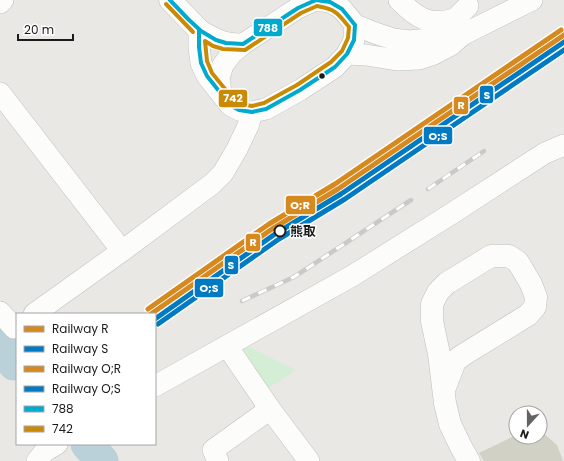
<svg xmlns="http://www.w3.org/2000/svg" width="564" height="461" font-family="Poppins,'Noto Sans JP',sans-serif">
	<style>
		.construction { fill: #d1d1c6 }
		.park { fill: #d4eed5 }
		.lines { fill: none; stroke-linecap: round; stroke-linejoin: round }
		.river { stroke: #bad1da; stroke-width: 33 }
		.minor-casing { stroke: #c0c0be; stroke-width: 22 }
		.tertiary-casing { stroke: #c0c0be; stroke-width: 23 }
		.minor { stroke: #fcfcfb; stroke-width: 21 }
		.tertiary { stroke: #fcfcfb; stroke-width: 22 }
		.rail-casing { stroke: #c9c9c8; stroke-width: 4.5 }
		.rail { stroke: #fff; stroke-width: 3; stroke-dasharray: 9; stroke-linecap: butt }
		.bus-1-casing { stroke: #fff; stroke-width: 7 }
		.bus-2-casing { stroke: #fff; stroke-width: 7 }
		.bus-1 { stroke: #00a9ce; stroke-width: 4 }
		.bus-2 { stroke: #cb8a05; stroke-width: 4 }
		.rail-1-casing { stroke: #fff; stroke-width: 8 }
		.rail-2-casing { stroke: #fff; stroke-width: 8 }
		.rail-3-casing { stroke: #fff; stroke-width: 8 }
		.rail-4-casing { stroke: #fff; stroke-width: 8 }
		.rail-1 { stroke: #d6891e; stroke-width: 5 }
		.rail-2 { stroke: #007ac2; stroke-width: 5 }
		.rail-3 { stroke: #d6891e; stroke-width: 5 }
		.rail-4 { stroke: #007ac2; stroke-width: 5 }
		.bus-dot { fill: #1b1b1b; stroke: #fff; stroke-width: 1.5 }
		.stop-dot { fill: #fff; stroke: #1b1b1b; stroke-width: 2 }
		.labels { text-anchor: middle; stroke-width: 3; stroke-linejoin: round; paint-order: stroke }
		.stop-label { font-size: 13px; font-weight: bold; fill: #1b1b1b; stroke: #fff; text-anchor: start }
		.line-badge { stroke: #fff; stroke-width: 1.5 }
		.badge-label { font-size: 11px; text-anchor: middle; font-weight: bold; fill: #fff }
	</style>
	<rect width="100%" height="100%" fill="#e9e8e4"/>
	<polygon class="construction" points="540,431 541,431 557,445 563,461 484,461 479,453 516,435 516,437 540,437"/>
	<polygon class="park" points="244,341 249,347 296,370 267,389 241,352"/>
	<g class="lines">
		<g class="river">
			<polyline points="0,345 14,364"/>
			<polyline points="87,444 102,461"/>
		</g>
		<defs>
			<g id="minor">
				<path d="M399 0C418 19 429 26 455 19"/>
				<polyline points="0,3 3,0"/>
				<polyline points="462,35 532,0"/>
				<path d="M243 44C223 44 217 40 199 30V47L201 63 207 76 230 105 239 110 252 112 266 109 300 90 335 67 347 54 354 40 355 25"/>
				<polyline points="347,54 366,55 397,60 419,59 434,54 451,45 462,35 464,28"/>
				<polyline points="0,93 122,251"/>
				<polyline points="221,93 219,78 223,65 232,53 243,44 298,8 316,0 330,2 342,9 355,25 375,33 393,39 409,41 430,39 448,31 455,19 468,6"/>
				<polyline points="0,312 14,328"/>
				<polyline points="34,314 122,251 212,184 223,173 237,149 248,126 252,112"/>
				<polyline points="227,346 270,409 309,461"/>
				<polyline points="155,386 352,276 451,214 545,153 564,145"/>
				<polyline points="37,461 45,451 57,444"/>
				<polyline points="218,461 213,450 270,409"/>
			</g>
			<g id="tertiary">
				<polyline points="170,0 199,30"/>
				<polyline points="444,390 455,361 463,355 528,315 535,307 536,297 531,284 518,262 509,256 491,256 447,283 438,292 432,304 432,321 439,354 445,403 450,424 461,447 469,461"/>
			</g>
		</defs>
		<use href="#minor" class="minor-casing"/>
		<use href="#tertiary" class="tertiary-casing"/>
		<use href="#minor" class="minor"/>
		<use href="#tertiary" class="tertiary"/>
		<defs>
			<g id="rail">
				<polyline points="428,189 484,151"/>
				<polyline points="242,301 294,277 411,200"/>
			</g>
		</defs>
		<use href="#rail" class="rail-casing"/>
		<use href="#rail" class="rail"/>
		<defs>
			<polyline id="bus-1" points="170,0 188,19 201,31 216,40 226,43 243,44 298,8 316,0 330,2 342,9 355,25 354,40 347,54 335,67 300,90 266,109 252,112 239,110 230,105 207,76 201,63 199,47 199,30"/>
			<g id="bus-2">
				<polyline points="166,4 193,32"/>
				<path d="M317 6C335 9 338 13 349 27L348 38 342 51 331 62 297 85 264 103 252 106 241 104 234 100 212 73 207 61 205 41 213 46 223 49 245 50 301 13Z"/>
			</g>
		</defs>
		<use href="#bus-1" class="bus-1-casing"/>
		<use href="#bus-2" class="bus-2-casing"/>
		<use href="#bus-1" class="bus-1"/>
		<use href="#bus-2" class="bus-2"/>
		<defs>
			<polyline id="rail-1" points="151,314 272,229 338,189 564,35"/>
			<polyline id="rail-2" points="155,319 275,234 341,194 564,42"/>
			<polyline id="rail-3" points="148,309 269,224 335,184 561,30"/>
			<polyline id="rail-4" points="158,324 279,239 345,199 564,50"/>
		</defs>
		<use href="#rail-1" class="rail-1-casing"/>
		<use href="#rail-2" class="rail-2-casing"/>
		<use href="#rail-3" class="rail-3-casing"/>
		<use href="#rail-4" class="rail-4-casing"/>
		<use href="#rail-1" class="rail-1"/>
		<use href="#rail-2" class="rail-2"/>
		<use href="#rail-3" class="rail-3"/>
		<use href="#rail-4" class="rail-4"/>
	</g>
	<circle class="bus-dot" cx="322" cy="76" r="3.5"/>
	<circle class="stop-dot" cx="280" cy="231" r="5.5"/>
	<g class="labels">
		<g class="stop-label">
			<text x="290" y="236">熊取</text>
		</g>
	</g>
	<g class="line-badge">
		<rect x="253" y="18" width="30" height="19" rx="4" fill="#00a9ce"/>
		<rect x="479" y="85" width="15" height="19" rx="4" fill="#007ac2"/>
		<rect x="218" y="89" width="30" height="19" rx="4" fill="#cb8a05"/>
		<rect x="453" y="96" width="16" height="19" rx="4" fill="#d6891e"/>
		<rect x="423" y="126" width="30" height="19" rx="4" fill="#007ac2"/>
		<rect x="285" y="195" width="31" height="20" rx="4" fill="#d6891e"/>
		<rect x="245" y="233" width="16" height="19" rx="4" fill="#d6891e"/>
		<rect x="224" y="255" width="15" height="20" rx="4" fill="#007ac2"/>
		<rect x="194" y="278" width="30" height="20" rx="4" fill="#007ac2"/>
	</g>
	<g class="badge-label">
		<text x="268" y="32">788</text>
		<text x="487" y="99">S</text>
		<text x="233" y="102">742</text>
		<text x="461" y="109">R</text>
		<text x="438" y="140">O;S</text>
		<text x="300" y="209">O;R</text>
		<text x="253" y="246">R</text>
		<text x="231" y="269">S</text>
		<text x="209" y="292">O;S</text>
	</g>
	<rect x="16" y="313" width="140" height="132" fill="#ffffff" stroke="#a4a4a4"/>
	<rect x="24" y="326" width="20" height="6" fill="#d6891e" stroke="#a4a4a4"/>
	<text x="52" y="333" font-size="12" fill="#1b1b1b">Railway R</text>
	<rect x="24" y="346" width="20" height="6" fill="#007ac2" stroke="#a4a4a4"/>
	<text x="52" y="353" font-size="12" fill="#1b1b1b">Railway S</text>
	<rect x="24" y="366" width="20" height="6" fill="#d6891e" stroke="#a4a4a4"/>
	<text x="52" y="373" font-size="12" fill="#1b1b1b">Railway O;R</text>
	<rect x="24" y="386" width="20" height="6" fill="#007ac2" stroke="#a4a4a4"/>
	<text x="52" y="393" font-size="12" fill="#1b1b1b">Railway O;S</text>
	<rect x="24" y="406" width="20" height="6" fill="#00a9ce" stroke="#a4a4a4"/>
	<text x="52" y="413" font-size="12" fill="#1b1b1b">788</text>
	<rect x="24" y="426" width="20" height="6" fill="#cb8a05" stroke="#a4a4a4"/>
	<text x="52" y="433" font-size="12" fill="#1b1b1b">742</text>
	<g transform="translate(528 425) rotate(201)"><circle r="19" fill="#ffffff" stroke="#a4a4a4"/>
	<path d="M0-3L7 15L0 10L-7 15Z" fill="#636361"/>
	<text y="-6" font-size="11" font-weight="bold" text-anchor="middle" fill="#1b1b1b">N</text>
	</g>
	<path d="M18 34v6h55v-6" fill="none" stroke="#1b1b1b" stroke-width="2"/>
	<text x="24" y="34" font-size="12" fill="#1b1b1b" stroke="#ffffff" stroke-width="3" paint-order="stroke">20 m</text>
</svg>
